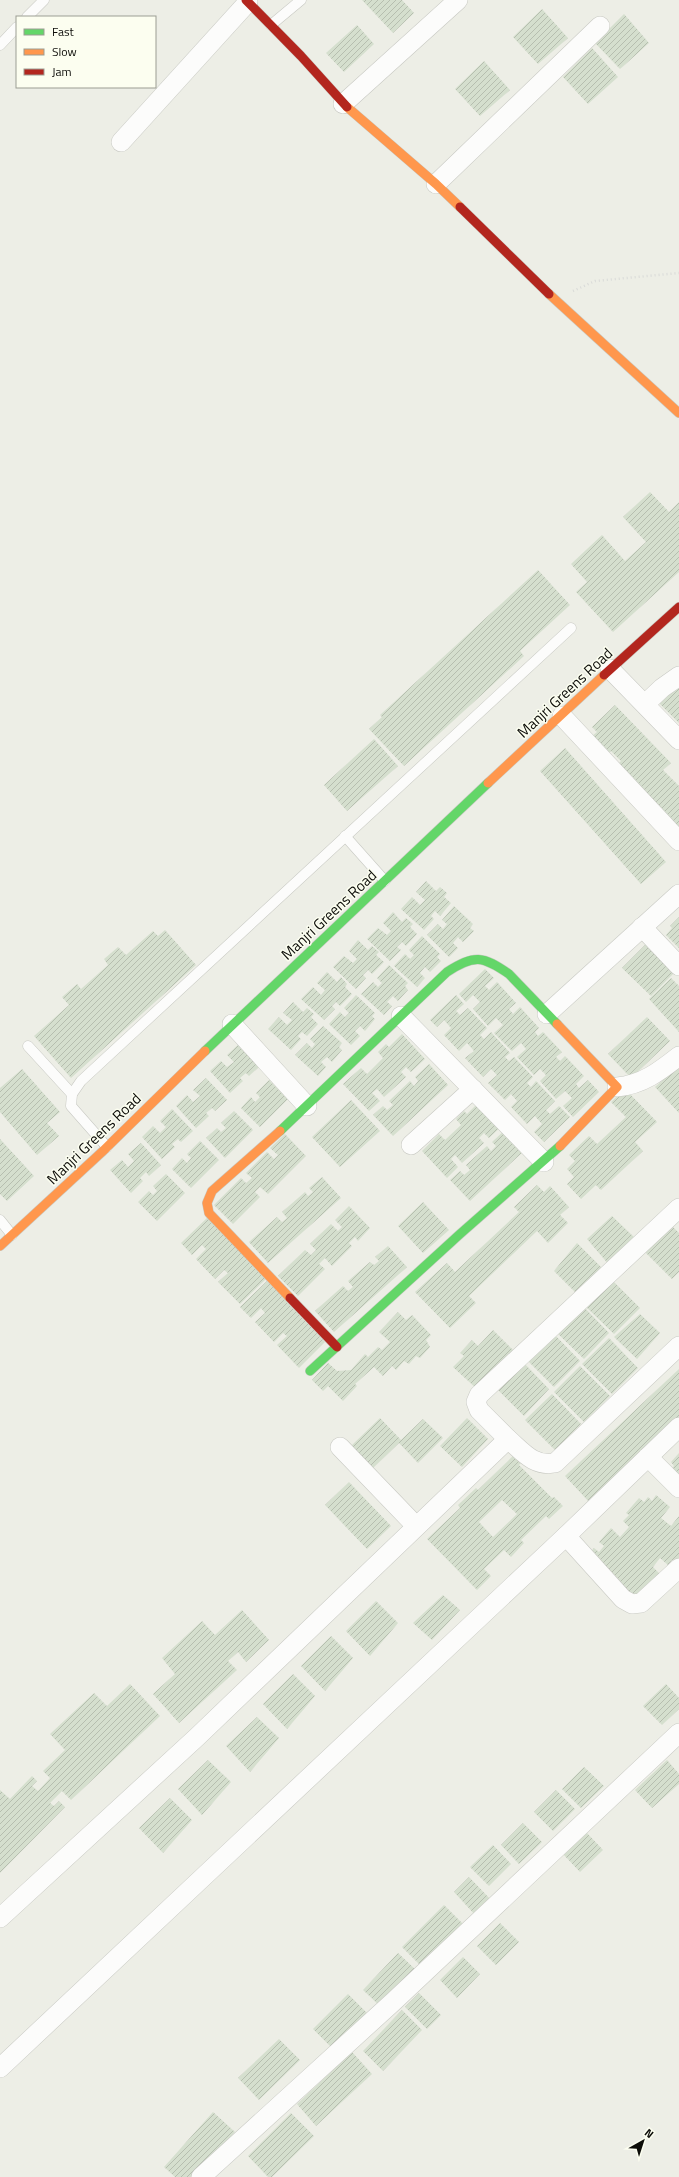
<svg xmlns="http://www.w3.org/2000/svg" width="679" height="2177" font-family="'Titillium Web',sans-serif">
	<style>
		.building { fill: url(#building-hatch); fill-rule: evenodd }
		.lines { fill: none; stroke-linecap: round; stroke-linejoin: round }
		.lane-casing { stroke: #c8c9c3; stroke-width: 11 }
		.street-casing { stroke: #c8c9c3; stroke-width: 20 }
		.fast-casing { stroke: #c8c9c3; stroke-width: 10 }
		.slow-casing { stroke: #c8c9c3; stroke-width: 10 }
		.jam-casing { stroke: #c8c9c3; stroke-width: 10 }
		.path { stroke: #d9dad8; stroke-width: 2.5; stroke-dasharray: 1 3; stroke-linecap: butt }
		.lane { stroke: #fcfcfb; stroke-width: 10 }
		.street { stroke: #fcfcfb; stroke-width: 19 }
		.fast { stroke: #63d668; stroke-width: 9 }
		.slow { stroke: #ff974d; stroke-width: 9 }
		.jam { stroke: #b3261e; stroke-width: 9 }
		.labels { text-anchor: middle; stroke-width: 3; stroke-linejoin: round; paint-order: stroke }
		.street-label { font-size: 15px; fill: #0c0c08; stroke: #fcfef0 }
	</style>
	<defs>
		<pattern id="building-hatch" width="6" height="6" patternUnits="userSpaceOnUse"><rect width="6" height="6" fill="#d5dfce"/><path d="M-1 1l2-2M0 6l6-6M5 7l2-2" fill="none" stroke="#b6beaf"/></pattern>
	</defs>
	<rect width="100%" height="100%" fill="#edeee6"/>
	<g class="building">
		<polygon points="362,0 402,0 414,13 393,33"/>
		<polygon points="542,9 568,38 538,64 513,37"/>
		<polygon points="624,14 649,43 620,69 595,43"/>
		<polygon points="357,25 374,44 344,72 326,53"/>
		<polygon points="592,48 618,77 588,104 563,77"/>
		<polygon points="484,61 510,90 480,116 455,89"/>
		<polygon points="650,492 669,512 679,502 679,572 613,632 576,592 587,582 571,564 602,535 625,561 646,542 623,517"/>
		<polygon points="538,570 570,605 520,651 524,656 404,766 369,729 382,717 380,715"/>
		<polygon points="679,680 679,723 657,701"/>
		<polygon points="615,705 671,763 663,770 679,786 679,829 618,764 621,761 611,751 607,754 591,737 597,732 592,727"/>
		<polygon points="374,739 398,766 347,811 324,785"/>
		<polygon points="565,748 666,862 641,884 540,771"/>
		<polygon points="426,881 436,891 440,887 447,893 444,897 451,903 440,916 435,911 431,916 434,919 424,930 401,909 412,897 420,905 425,900 416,892"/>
		<polygon points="454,906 473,924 470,928 474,931 463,942 458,937 453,943 458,948 449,957 427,935 438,924 443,929 447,924 442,920"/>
		<polygon points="393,912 402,922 406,918 413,924 410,927 417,934 406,946 402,942 397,947 401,950 390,961 367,939 378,928 387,935 391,931 383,923"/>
		<polygon points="679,917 679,948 666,935 672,928 670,926"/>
		<polygon points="165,930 196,965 71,1078 34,1036 69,1005 62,997 77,984 81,989 108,965 104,959 118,947 126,955 153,931 158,936"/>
		<polygon points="422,936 440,954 437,957 441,961 430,972 425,967 420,973 425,978 417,987 394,966 405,954 410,959 414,955 409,950"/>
		<polygon points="358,940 368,950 372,946 379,952 376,955 384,962 372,974 368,970 363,975 366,978 356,989 333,967 344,956 353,963 357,959 349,951"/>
		<polygon points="646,944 674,973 651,996 622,968"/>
		<polygon points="389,965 408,983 405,986 408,990 398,1001 393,996 387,1002 392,1006 384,1015 361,994 373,982 378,987 382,983 377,978"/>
		<polygon points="485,969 494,978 485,986 489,990 497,982 516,1003 509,1009 513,1014 520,1007 539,1028 535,1032 538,1036 543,1032 562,1052 556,1057 560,1061 565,1056 584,1076 576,1084 579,1088 588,1080 599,1092 573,1117 563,1106 572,1098 565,1091 556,1099 540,1081 546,1075 540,1069 534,1075 517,1057 526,1049 521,1043 512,1051 494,1033 503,1025 496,1018 488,1026 473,1009 480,1002 473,995 466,1002 459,994"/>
		<polygon points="327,972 337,982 341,977 347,984 345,987 352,994 340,1006 336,1002 332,1006 335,1009 324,1020 301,999 313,987 321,995 325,990 317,983"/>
		<polygon points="671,978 679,986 679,1032 649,999"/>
		<polygon points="356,995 375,1013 372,1016 375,1019 365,1031 360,1026 355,1031 360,1036 351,1045 329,1024 340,1012 345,1017 349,1013 344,1008"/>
		<polygon points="456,995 464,1004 456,1011 460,1015 468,1008 487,1028 480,1035 484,1039 491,1032 510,1053 505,1057 509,1061 514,1057 533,1077 527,1083 531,1087 536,1081 555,1101 546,1110 550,1114 559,1106 570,1117 544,1142 534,1132 542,1124 535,1116 527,1124 511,1107 517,1101 511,1094 505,1100 488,1083 497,1075 491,1069 483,1077 465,1058 474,1051 467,1043 459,1051 444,1035 451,1028 444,1020 437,1027 430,1020"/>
		<polygon points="293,1002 303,1012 307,1008 314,1014 311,1017 318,1024 307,1036 302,1032 298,1036 301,1039 291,1050 268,1029 279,1017 287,1025 292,1020 283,1013"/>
		<polygon points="647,1017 670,1041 631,1078 608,1054"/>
		<polygon points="323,1026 342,1043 339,1047 342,1050 332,1062 327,1057 321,1062 326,1067 318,1076 295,1055 307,1043 312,1048 315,1044 310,1039"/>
		<polygon points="402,1034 425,1059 411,1072 406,1067 401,1072 406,1077 384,1097 377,1089 372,1093 380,1101 369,1111 343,1084 361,1068 367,1074 383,1058 378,1052 386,1044 389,1047"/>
		<polygon points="240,1043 261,1065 249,1076 246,1073 240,1078 243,1081 230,1093 210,1071 221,1061 227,1067 234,1062 227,1055"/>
		<polygon points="429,1064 448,1085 393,1136 373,1115 383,1106 387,1110 393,1105 389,1101 410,1081 414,1086 418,1081 415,1077"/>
		<polygon points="679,1066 679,1113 655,1087"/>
		<polygon points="22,1069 60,1112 47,1123 59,1136 37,1155 0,1112 0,1088"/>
		<polygon points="206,1078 227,1100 215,1111 212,1108 206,1113 209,1116 196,1128 176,1106 187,1095 193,1102 200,1096 193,1090"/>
		<polygon points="269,1080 288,1099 260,1127 241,1108 251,1097 255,1102 260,1097 256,1093"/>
		<polygon points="625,1089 657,1122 635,1142 643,1151 601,1190 596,1185 581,1199 567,1184 574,1177 567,1169 575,1161 569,1155 589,1136 597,1144 626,1117 611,1102"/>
		<polygon points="351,1100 380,1131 340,1167 312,1137"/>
		<polygon points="480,1101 503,1125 489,1138 484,1133 479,1138 484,1143 462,1163 455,1155 451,1159 458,1167 447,1178 422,1151 439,1134 445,1140 461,1125 456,1119 464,1111 467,1114"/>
		<polygon points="172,1109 193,1131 181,1142 178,1139 172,1144 175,1147 162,1159 142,1137 153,1126 160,1133 166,1127 160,1121"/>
		<polygon points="234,1111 253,1130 225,1158 206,1138 217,1128 221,1132 226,1128 221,1123"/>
		<polygon points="506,1129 525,1150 470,1201 450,1180 460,1171 464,1175 470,1170 466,1165 487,1146 491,1151 496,1146 492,1142"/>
		<polygon points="285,1134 306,1156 268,1194 260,1187 255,1192 260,1197 233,1224 214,1205 241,1178 246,1183 252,1178 246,1173 267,1152 274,1159 278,1155 270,1148"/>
		<polygon points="0,1139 34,1176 7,1201 0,1194"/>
		<polygon points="200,1141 219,1160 191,1188 172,1169 182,1158 187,1163 191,1158 187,1154"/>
		<polygon points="141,1143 161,1165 149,1176 146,1172 140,1178 143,1181 131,1193 110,1170 122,1160 128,1167 134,1161 128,1154"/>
		<polygon points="166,1174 185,1193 157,1221 138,1202 149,1191 153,1195 157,1191 153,1186"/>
		<polygon points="322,1177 341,1198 268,1263 249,1242 277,1217 282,1222 287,1218 282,1212 305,1192 308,1196 313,1192 309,1188"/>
		<polygon points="537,1185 544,1192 550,1186 569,1207 560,1215 568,1223 548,1243 537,1231 469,1296 476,1303 450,1328 415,1292 447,1263 455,1272 519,1212 514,1207"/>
		<polygon points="423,1202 449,1230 423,1253 398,1226"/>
		<polygon points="349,1206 370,1228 358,1241 355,1237 349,1243 352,1246 332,1266 325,1258 319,1264 325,1269 298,1296 278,1276 305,1250 311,1255 316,1250 310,1244 331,1224 338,1231 342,1227 335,1220"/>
		<polygon points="612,1216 636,1239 610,1266 587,1239"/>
		<polygon points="208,1217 267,1278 240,1304 218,1282 228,1273 224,1270 215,1279 196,1259 206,1249 202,1245 192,1255 181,1243"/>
		<polygon points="669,1223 679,1233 679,1272 672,1279 642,1249"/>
		<polygon points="577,1243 604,1270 579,1296 554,1271"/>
		<polygon points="388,1246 407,1267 334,1332 315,1311 343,1286 348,1291 353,1287 348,1281 370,1262 374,1265 379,1261 375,1257"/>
		<polygon points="610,1278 640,1308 614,1334 583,1304"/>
		<polygon points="267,1281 325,1342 299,1368 277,1345 287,1336 283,1333 274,1342 255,1322 265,1313 261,1308 251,1318 240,1307"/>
		<polygon points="580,1303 609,1333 584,1359 553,1329"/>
		<polygon points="398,1312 406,1320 412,1315 431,1335 426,1340 430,1347 420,1358 416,1356 409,1364 404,1361 396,1370 392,1366 383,1376 374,1367 355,1384 357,1386 343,1401 328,1386 323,1391 312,1380 328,1363 337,1371 351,1370 365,1354 368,1357 378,1347 382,1350 390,1342 379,1332"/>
		<polygon points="640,1314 660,1333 637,1359 614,1337"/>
		<polygon points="493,1330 517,1354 478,1390 453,1367 464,1356 460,1353 472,1340 478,1346"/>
		<polygon points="551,1331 580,1361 554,1387 524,1357"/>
		<polygon points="609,1338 638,1368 612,1394 582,1364"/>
		<polygon points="520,1359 549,1389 524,1416 493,1385"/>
		<polygon points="580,1366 610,1396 584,1422 554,1392"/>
		<polygon points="679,1369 679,1421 590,1503 565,1476"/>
		<polygon points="552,1394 581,1424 555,1450 525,1420"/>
		<polygon points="380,1418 401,1440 423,1419 443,1438 418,1463 399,1443 372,1469 351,1446"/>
		<polygon points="467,1418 488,1439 462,1467 440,1446"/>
		<polygon points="679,1453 679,1480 668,1472 674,1466 671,1462"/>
		<path d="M514 1455 521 1463 519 1465 552 1498 554 1497 563 1506 549 1519 546 1516 521 1540 524 1543 511 1557 504 1550 484 1569 491 1576 477 1590 427 1539 460 1508 458 1505 476 1488 478 1490ZM502 1500 517 1514 493 1537 479 1522Z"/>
		<polygon points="349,1482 391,1526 367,1549 325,1505"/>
		<polygon points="656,1495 670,1507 661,1518 671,1526 679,1516 679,1558 675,1562 672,1560 668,1565 660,1558 653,1567 660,1574 637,1601 591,1552 594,1548 599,1552 604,1546 599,1542 611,1528 620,1537 629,1527 623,1521 629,1515 626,1513 639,1498 644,1502 648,1497 652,1501"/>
		<polygon points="443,1595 460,1610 432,1640 413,1623"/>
		<polygon points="376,1601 398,1623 370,1656 346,1631"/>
		<polygon points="242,1610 269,1640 246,1662 238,1652 228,1661 237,1670 179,1723 153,1694 175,1674 162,1658 202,1621 215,1635"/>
		<polygon points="331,1636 353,1658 325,1691 301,1666"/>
		<polygon points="293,1674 315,1696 287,1729 263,1704"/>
		<polygon points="130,1684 160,1716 71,1800 62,1791 50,1803 54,1806 59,1801 65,1807 0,1873 0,1790 10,1799 32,1776 37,1781 32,1786 38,1791 50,1778 43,1771 65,1750 50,1734 94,1693 107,1706"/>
		<polygon points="666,1684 679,1698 679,1709 662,1725 643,1706"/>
		<polygon points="257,1717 279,1738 250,1772 226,1746"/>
		<polygon points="208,1760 231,1782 202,1815 178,1789"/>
		<polygon points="667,1760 679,1774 679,1784 652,1808 635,1790"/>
		<polygon points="584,1767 604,1786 581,1808 562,1789"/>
		<polygon points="556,1790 575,1809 553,1831 534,1812"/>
		<polygon points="170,1798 192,1820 163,1853 139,1828"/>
		<polygon points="523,1823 542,1842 519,1864 501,1845"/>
		<polygon points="586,1832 603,1850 580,1872 563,1854"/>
		<polygon points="493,1845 511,1864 489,1886 470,1867"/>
		<polygon points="469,1877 493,1902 477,1917 454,1892"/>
		<polygon points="444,1905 466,1927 424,1969 402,1947"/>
		<polygon points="500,1923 519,1942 496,1965 477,1946"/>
		<polygon points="398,1953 418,1972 383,2009 363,1990"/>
		<polygon points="463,1957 480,1974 457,1998 440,1980"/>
		<polygon points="419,1993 441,2015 427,2029 405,2007"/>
		<polygon points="348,1994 371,2017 336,2052 313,2029"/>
		<polygon points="402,2010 422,2030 383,2071 363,2051"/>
		<polygon points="279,2039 300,2060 259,2100 238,2078"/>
		<polygon points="352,2052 372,2074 316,2126 297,2104"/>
		<polygon points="213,2112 235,2132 195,2177 175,2177 164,2167"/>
		<polygon points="291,2113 314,2136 272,2177 268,2177 248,2156"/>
	</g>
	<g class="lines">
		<defs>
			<g id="lane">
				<polyline points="27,17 44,0"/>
				<polyline points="271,25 301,0"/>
				<polyline points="0,45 17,27"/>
				<polyline points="345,836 385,881"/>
				<polyline points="28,1046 72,1094"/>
				<polyline points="107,1147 71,1106 72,1094 81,1081 571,628"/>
				<polyline points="0,1220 12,1235"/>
			</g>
			<g id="street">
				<polyline points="343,104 458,0"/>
				<polyline points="121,142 248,2"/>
				<polyline points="436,184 600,26"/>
				<polyline points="610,669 679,740"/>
				<polyline points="645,704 662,688 679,676"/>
				<polyline points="562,716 679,841"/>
				<polyline points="642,927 679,966"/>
				<polyline points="547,1014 679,894"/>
				<polyline points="401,1016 544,1162"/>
				<polyline points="232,1024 307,1106"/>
				<path d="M617 1087C642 1085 660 1071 679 1056"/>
				<polyline points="411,1145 473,1089"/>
				<polyline points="508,1439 479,1410 476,1402 479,1395 679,1208"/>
				<polyline points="340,1447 416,1526"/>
				<polyline points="648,1457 679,1488"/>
				<polyline points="566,1536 623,1599 632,1604 641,1603 679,1568"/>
				<path d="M0 1918 197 1737 508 1439C523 1452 534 1467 555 1463L679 1346"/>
				<polyline points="0,2068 566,1536 679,1427"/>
				<polyline points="201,2177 393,2002 679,1733"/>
			</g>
			<g id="fast">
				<polyline points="205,1051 488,783"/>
				<path d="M280 1131 447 972C474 954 483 956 509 974L557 1024"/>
				<polyline points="310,1371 460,1234 560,1146"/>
			</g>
			<g id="slow">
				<polyline points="347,107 436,184 460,207"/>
				<polyline points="549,294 679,413"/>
				<polyline points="488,783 604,675"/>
				<polyline points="557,1024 617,1087 560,1146"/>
				<polyline points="280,1131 212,1191 207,1203 209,1213 290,1298"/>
				<polyline points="0,1246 103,1151 205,1051"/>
			</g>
			<g id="jam">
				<polyline points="246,0 301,56 347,107"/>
				<polyline points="460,207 549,294"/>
				<polyline points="604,675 679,607"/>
				<polyline points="290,1298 337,1347"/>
			</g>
		</defs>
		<use href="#lane" class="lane-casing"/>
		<use href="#street" class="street-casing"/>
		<use href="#fast" class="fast-casing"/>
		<use href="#slow" class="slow-casing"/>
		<use href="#jam" class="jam-casing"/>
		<polyline class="path" points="573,291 595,281 679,273"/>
		<use href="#lane" class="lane"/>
		<use href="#street" class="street"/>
		<use href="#fast" class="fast"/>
		<use href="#slow" class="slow"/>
		<use href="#jam" class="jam"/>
	</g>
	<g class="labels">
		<g class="street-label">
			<text transform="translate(565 693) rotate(-43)" y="5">Manjri Greens Road</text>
			<text transform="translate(329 915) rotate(-43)" y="5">Manjri Greens Road</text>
			<text transform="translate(94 1139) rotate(-44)" y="5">Manjri Greens Road</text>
		</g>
	</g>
	<rect x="16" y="16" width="140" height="72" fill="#fcfef0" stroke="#9c9d93"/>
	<rect x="24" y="29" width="20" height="6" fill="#63d668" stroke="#9c9d93"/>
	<text x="52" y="36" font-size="12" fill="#0c0c08">Fast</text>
	<rect x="24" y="49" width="20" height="6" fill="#ff974d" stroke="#9c9d93"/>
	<text x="52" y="56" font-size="12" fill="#0c0c08">Slow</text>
	<rect x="24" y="69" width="20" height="6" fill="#b3261e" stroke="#9c9d93"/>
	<text x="52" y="76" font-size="12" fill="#0c0c08">Jam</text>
	<g transform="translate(643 2141) rotate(39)" stroke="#fcfef0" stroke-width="3" paint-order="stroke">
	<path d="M0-3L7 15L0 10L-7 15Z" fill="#0c0c08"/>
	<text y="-6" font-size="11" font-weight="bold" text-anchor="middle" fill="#0c0c08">N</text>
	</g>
</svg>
